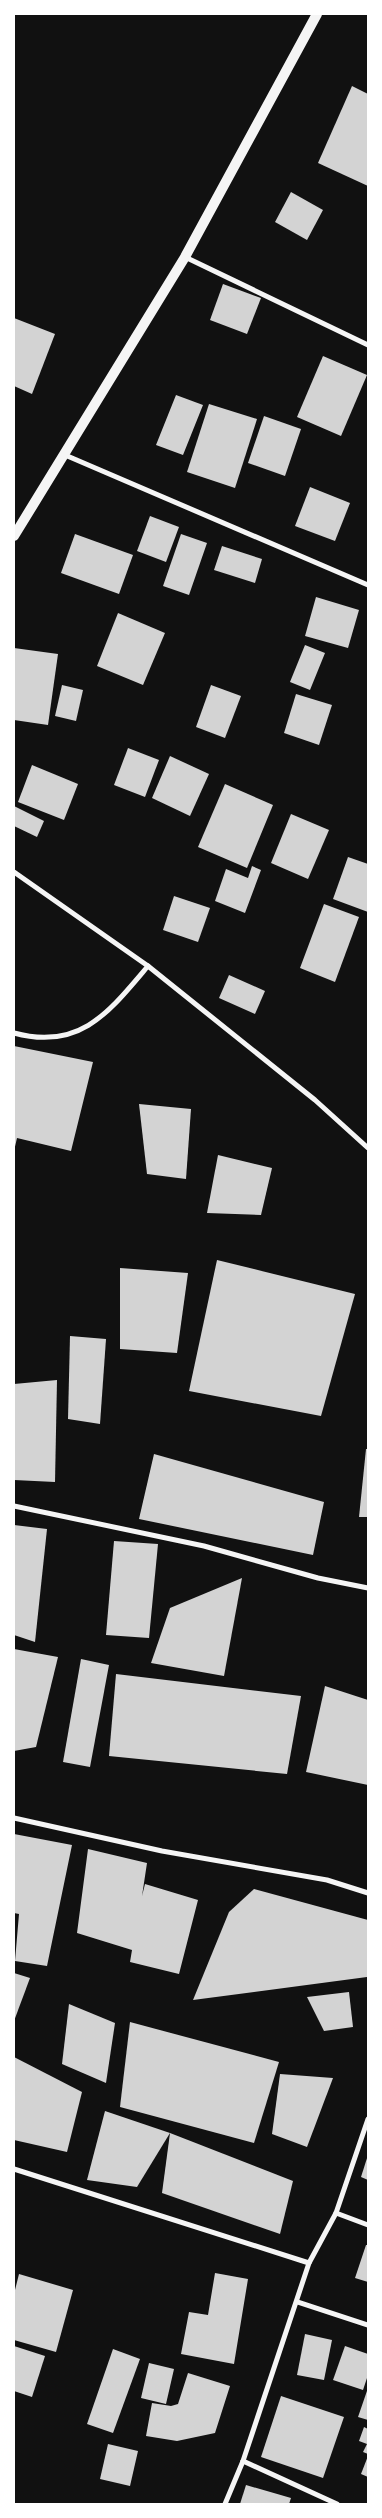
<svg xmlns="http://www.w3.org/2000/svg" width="382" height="2518" font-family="'Archivo Narrow',sans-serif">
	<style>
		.building { fill: #d3d3d3 }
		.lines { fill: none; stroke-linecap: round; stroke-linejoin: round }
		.minor { stroke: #f5f5f5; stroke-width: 5 }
		.secondary { stroke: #f5f5f5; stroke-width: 10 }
	</style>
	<rect width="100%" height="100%" fill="#111"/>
	<g class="building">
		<polygon points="352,86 368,94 368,186 318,163"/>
		<polygon points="291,192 323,210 307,240 275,222"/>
		<polygon points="223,284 261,298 247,334 210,320"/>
		<polygon points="14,318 55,334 32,394 14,386"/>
		<polygon points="323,356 367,375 341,436 297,417"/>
		<polygon points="176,395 203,405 183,455 156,445"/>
		<polygon points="209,404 257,419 235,488 187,472"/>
		<polygon points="264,416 301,429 285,476 248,463"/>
		<polygon points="310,487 350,503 335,541 295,526"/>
		<polygon points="150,516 179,527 166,562 137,551"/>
		<polygon points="75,534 133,555 119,594 61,573"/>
		<polygon points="181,534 207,543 189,595 163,586"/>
		<polygon points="222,546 262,559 255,583 214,570"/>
		<polygon points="316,597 359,610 348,648 305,636"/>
		<polygon points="118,613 165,633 143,685 97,666"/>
		<polygon points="305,645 325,653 310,690 290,682"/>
		<polygon points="14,648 58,654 48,725 14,720"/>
		<polygon points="62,685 83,690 76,721 55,716"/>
		<polygon points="211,685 241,696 225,738 196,727"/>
		<polygon points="296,694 332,705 319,745 284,733"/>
		<polygon points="128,748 159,760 145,797 114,785"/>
		<polygon points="170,756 209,774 190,816 152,798"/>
		<polygon points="32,765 78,784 64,820 18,802"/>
		<polygon points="225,784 273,805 247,868 198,847"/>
		<polygon points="14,806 44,821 37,837 14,826"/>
		<polygon points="291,814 329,830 308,879 271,863"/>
		<polygon points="348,857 368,864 368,912 333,899"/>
		<polygon points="252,866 261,870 245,913 215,901 226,869 248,878"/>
		<polygon points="174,896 210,908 198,942 163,930"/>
		<polygon points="324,904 359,917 335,982 300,968"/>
		<polygon points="229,975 265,991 255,1014 219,998"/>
		<polygon points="14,1046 93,1062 71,1151 17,1138 14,1151"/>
		<polygon points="139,1104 191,1109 186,1179 147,1174"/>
		<polygon points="218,1155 272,1168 261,1215 207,1213"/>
		<polygon points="217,1260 355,1294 321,1416 189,1391"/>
		<polygon points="120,1268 188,1273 177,1353 120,1349"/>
		<polygon points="70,1336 106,1339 100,1424 68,1419"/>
		<polygon points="57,1380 55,1482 14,1480 14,1384"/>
		<polygon points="366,1449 368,1449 368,1517 359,1517"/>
		<polygon points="154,1454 324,1502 313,1555 139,1519"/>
		<polygon points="14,1525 47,1529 35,1642 14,1635"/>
		<polygon points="114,1541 158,1544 149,1638 106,1635"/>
		<polygon points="242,1578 224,1676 151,1663 170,1608"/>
		<polygon points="14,1649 58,1657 36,1747 14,1751"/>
		<polygon points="81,1659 109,1665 90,1767 63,1762"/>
		<polygon points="116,1674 301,1696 287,1774 109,1756"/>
		<polygon points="325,1686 368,1700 368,1785 306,1772"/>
		<polygon points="14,1834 72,1845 47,1966 15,1961 19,1914 14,1913"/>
		<polygon points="88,1849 147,1863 142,1896 145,1884 198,1900 179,1974 130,1962 132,1950 77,1933"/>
		<polygon points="254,1889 368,1920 367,1977 193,2000 229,1912"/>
		<polygon points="14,1973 30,1978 14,2021"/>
		<polygon points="349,1992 353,2027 324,2031 307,1997"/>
		<polygon points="69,2004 115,2023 106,2083 62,2064"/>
		<polygon points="130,2022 279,2062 254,2143 120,2107"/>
		<polygon points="14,2057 82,2092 67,2152 14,2140"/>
		<polygon points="280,2074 333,2078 307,2147 272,2134"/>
		<polygon points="105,2111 170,2133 137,2187 87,2180"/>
		<polygon points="170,2133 293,2181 280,2234 162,2193"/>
		<polygon points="368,2155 368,2180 361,2177"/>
		<polygon points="366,2245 368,2245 368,2282 355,2278"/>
		<polygon points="215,2273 248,2279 234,2364 181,2354 189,2312 208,2315"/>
		<polygon points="19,2274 73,2290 56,2352 14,2340 14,2294"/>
		<polygon points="305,2334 332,2340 324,2380 297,2375"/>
		<polygon points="14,2346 45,2356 32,2397 14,2391"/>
		<polygon points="345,2346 368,2354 368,2375 363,2390 333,2380"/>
		<polygon points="113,2349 140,2359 113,2433 87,2424"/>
		<polygon points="149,2363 174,2369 166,2404 141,2398"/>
		<polygon points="188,2373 230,2386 215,2433 177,2441 146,2436 152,2403 171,2406 178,2404"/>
		<polygon points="368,2388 368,2420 358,2417"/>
		<polygon points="281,2396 344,2417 323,2478 261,2457"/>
		<polygon points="364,2427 368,2429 368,2454 363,2452 367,2444 359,2441"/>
		<polygon points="108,2444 138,2451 130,2486 100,2479"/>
		<polygon points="368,2456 368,2477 361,2474"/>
		<polygon points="246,2485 291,2498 289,2504 240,2504"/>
	</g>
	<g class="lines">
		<g class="minor">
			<polyline points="185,257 368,345"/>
			<polyline points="65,455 368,585"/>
			<polyline points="14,872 148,966 315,1100 368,1148"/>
			<path d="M14 1033C80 1051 109 1012 148 966"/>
			<polyline points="14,1506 204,1546 318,1578 368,1588"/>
			<polyline points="14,1818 162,1851 327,1880 368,1893"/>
			<polyline points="14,2169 309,2263"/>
			<polyline points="336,2213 368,2225"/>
			<polyline points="298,2302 368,2325"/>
			<polyline points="243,2461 337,2504"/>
			<polyline points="225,2504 243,2461 309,2263 336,2213 368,2119"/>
		</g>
		<polyline class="secondary" points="14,536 185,257 317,14"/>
	</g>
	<rect width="382" height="2518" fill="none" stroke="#ffffff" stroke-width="30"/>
</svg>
